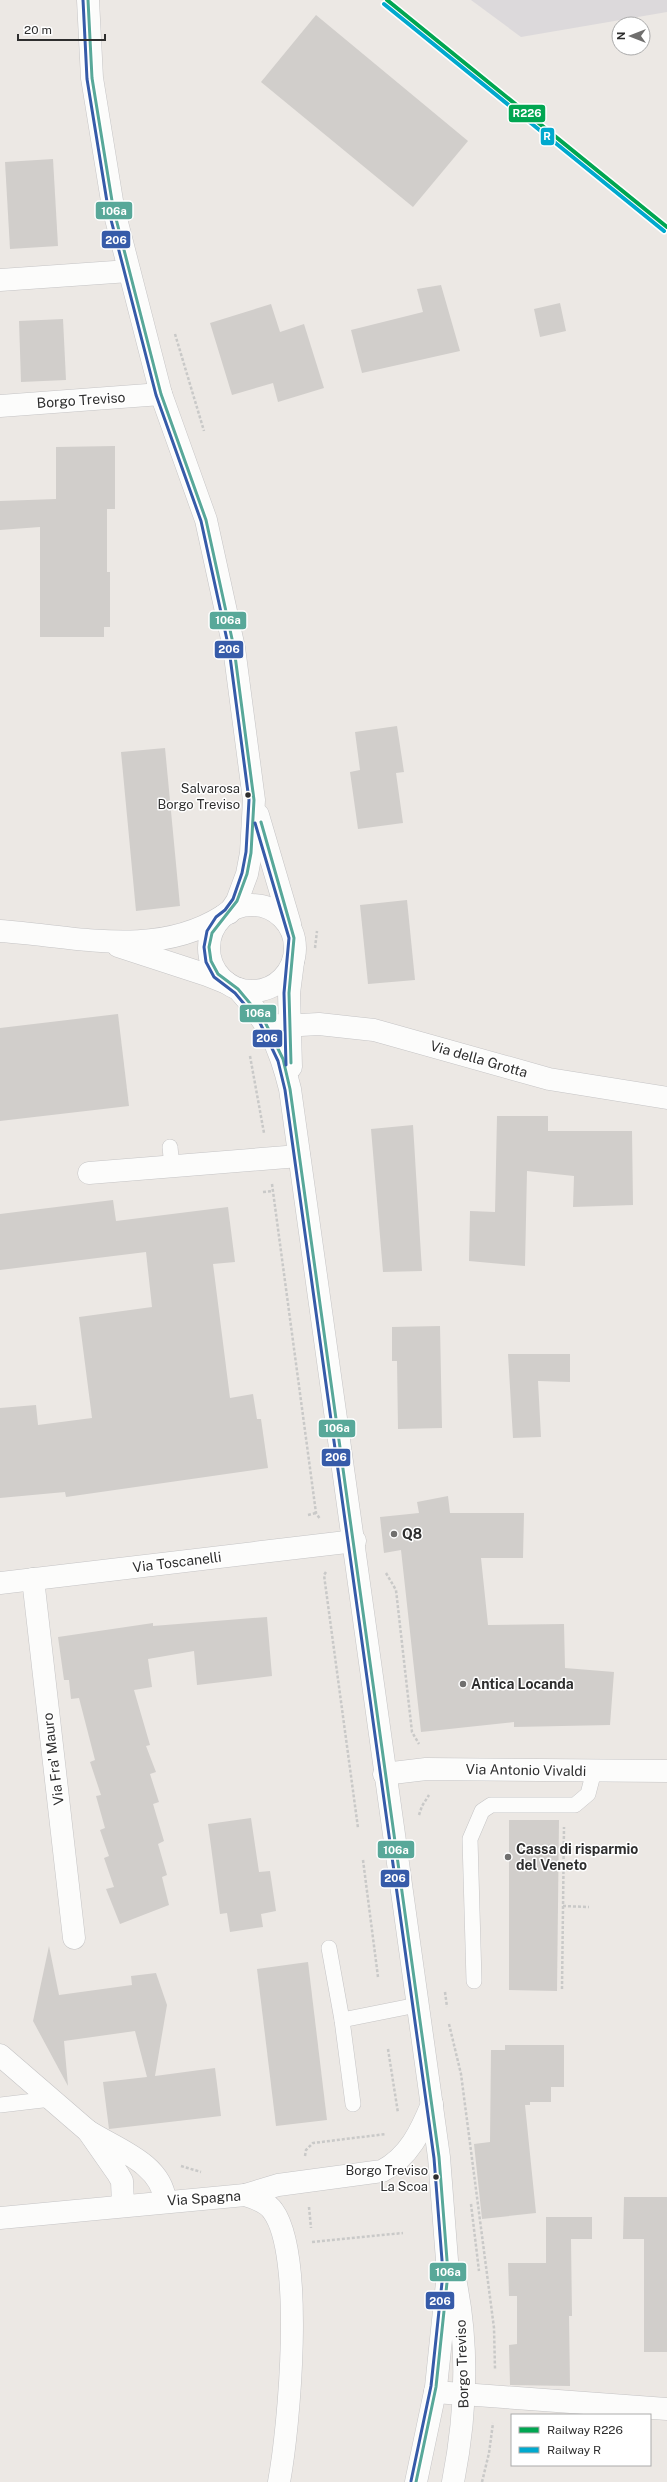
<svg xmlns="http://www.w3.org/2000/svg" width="667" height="2482" font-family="'Public Sans',sans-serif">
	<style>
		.industrial { fill: #dcd9db }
		.building { fill: #d1cecb }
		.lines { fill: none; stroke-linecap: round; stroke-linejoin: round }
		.service-casing { stroke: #c5c4c5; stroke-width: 16 }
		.minor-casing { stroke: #c5c4c5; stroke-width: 23 }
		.tertiary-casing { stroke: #c5c4c5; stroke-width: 23 }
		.path { stroke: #c9c9c8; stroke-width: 2.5; stroke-dasharray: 3 2; stroke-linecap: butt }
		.service { stroke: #fcfcfb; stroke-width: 15 }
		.minor { stroke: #fcfcfb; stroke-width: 22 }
		.tertiary { stroke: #fcfcfb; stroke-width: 22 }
		.bus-1-casing { stroke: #fff; stroke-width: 6 }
		.bus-2-casing { stroke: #fff; stroke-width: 6 }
		.bus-1 { stroke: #58a899; stroke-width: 3 }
		.bus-2 { stroke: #365ba9; stroke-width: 3 }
		.rail-1-casing { stroke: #fff; stroke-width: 7 }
		.rail-2-casing { stroke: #fff; stroke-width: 7 }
		.rail-1 { stroke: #00a651; stroke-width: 4 }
		.rail-2 { stroke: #00a9ce; stroke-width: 4 }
		.bus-dot { fill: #2e2e2e; stroke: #fff; stroke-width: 1.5 }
		.poi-dot { fill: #706f6e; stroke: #fff; stroke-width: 1.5 }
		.labels { text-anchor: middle; stroke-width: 3; stroke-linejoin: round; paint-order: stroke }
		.bus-label { font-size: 13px; fill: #2e2e2e; stroke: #fff; text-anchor: end }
		.street-label { font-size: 14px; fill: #2e2e2e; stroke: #fff }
		.poi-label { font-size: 14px; font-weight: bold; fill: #2e2e2e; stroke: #fff; text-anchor: start }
		.line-badge { stroke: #fff; stroke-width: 1.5 }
		.badge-label { font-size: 11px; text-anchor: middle; font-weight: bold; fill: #fff }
	</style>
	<rect width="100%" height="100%" fill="#ece8e4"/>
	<polygon class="industrial" points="471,0 667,0 667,12 521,37"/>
	<g class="building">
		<polygon points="316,15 468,141 413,207 261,82"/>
		<polygon points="53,159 58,246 10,249 5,162"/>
		<polygon points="441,285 460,351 362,373 351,330 423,312 417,289"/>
		<polygon points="560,303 566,331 540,337 534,309"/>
		<polygon points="271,304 280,332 304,324 324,388 278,402 273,383 232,395 210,323"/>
		<polygon points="63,319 66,380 21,382 19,321"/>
		<polygon points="115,446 115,509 107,509 107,572 110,572 110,627 104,627 104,637 40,637 40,527 0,530 0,501 56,499 56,447"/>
		<polygon points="397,726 404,772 396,773 403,823 358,829 350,772 360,770 355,732"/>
		<polygon points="165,748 180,906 136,911 121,752"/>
		<polygon points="407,900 415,980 368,984 360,905"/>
		<polygon points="118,1014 129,1106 0,1121 0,1028"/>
		<polygon points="497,1116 548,1116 548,1131 632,1131 633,1205 573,1207 574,1176 527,1171 525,1266 469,1261 470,1211 495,1212"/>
		<polygon points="413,1125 422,1271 383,1272 371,1129"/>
		<polygon points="113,1200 116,1221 228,1207 235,1262 213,1264 230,1398 253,1394 257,1419 261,1419 268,1468 66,1497 65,1492 0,1498 0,1408 36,1405 38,1425 92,1418 79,1317 152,1307 146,1252 0,1270 0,1214"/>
		<polygon points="440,1326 442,1428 398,1429 397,1361 392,1361 392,1327"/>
		<polygon points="508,1354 570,1354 570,1382 538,1381 541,1437 513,1438"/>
		<polygon points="448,1496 450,1513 524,1513 523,1558 481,1558 488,1625 564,1624 565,1668 614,1672 610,1725 514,1727 514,1722 421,1732 401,1550 384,1553 380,1517 419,1513 417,1502"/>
		<polygon points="267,1617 272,1676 197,1685 194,1651 148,1659 152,1687 134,1690 150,1745 146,1746 156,1772 150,1774 159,1802 153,1804 164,1841 158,1844 167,1875 162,1877 169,1905 120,1924 106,1889 114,1887 104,1858 109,1856 100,1830 105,1828 96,1796 101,1795 90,1762 95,1760 79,1698 71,1699 69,1680 64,1680 58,1637 153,1623 153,1626"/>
		<polygon points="251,1818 259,1872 270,1871 276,1911 261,1914 263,1927 230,1932 227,1913 220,1914 208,1824"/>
		<polygon points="509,1820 559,1820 557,1991 509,1990"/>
		<polygon points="49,1946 59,1995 132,1985 131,1976 156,1973 167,2005 155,2076 215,2068 221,2116 109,2129 103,2082 147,2077 135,2031 64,2041 68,2086 33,2021"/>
		<polygon points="308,1962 327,2120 276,2126 257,1969"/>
		<polygon points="505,2045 564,2045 564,2087 551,2087 551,2102 530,2102 530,2105 525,2105 536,2213 482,2219 474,2144 490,2142 491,2050 505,2050"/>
		<polygon points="624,2197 667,2197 667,2352 644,2352 644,2239 623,2239"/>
		<polygon points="546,2217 592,2217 592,2239 571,2239 572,2316 569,2316 570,2386 510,2385 509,2345 517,2344 517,2296 509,2296 508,2263 546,2263"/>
	</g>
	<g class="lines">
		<defs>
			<g id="service">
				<polyline points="170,1147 172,1167"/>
				<polyline points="329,1948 342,2020 353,2104"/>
				<polyline points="474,1981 470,1839 482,1811 491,1805 575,1805 588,1794 594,1771"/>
				<polyline points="342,2020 417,2005"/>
				<polyline points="0,2105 51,2099"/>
			</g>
			<g id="minor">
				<polyline points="0,280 129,271"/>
				<polyline points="0,406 161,394"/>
				<polyline points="271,1024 282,1026 319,1024 374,1030 549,1079 667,1098"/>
				<polyline points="89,1173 299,1156"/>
				<polyline points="33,1579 74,1938"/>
				<polyline points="0,1583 355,1541"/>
				<polyline points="384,1774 426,1769 667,1771"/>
				<polyline points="0,2055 88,2131"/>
				<path d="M123 2205 122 2181 118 2174 88 2131C116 2149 161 2163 165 2200"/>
				<path d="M0 2218 245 2195C255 2198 267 2202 273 2211 305 2255 289 2428 279 2482"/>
				<polyline points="435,2392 667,2409"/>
			</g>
			<g id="tertiary">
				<polyline points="88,0 92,78 113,207 161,394 206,520 234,648 254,800 251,853 247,874 237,901 229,913"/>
				<polyline points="258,815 290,924"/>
				<circle cx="252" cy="948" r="43"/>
				<path d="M0 931C75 936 155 959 223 916"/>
				<polyline points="118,946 207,975 227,983"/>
				<path d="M238 989C268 1023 279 1044 290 1089L439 2157 448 2273 436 2387 416 2482"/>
				<polyline points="291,1067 289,993 293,962"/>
				<path d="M245 2195 278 2185 382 2171C409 2157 421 2131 432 2104"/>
				<path d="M453 2482C466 2416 469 2350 456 2284"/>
			</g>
		</defs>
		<use href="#service" class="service-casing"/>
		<use href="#minor" class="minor-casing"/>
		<use href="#tertiary" class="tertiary-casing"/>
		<g class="path">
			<polyline points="175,334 204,431"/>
			<polyline points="315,948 317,931"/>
			<polyline points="250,1056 264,1133"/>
			<polyline points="272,1184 316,1513 320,1519"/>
			<polyline points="263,1192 273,1191"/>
			<polyline points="308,1515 316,1513"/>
			<polyline points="326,1572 324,1575 358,1828"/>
			<polyline points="386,1573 396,1590 412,1732 419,1744"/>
			<polyline points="419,1815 422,1806 429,1795"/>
			<polyline points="363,1860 378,1977"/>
			<polyline points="563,1906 589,1907"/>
			<polyline points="562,1989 564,1827"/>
			<polyline points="445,1992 447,2007"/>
			<polyline points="449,2024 461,2074 494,2328 495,2369"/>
			<polyline points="388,2049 398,2113"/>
			<polyline points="305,2156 306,2150 313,2143 386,2134"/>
			<polyline points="181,2166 201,2172"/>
			<polyline points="471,2204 479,2271"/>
			<polyline points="309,2207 311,2228"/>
			<polyline points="312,2242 403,2233"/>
			<polyline points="482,2482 489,2453 493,2423"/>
		</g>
		<use href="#service" class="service"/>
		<use href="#minor" class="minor"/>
		<use href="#tertiary" class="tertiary"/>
		<defs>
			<g id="bus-1">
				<polyline points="88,0 92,78 113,207 161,394 206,520 234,648 254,800 251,853 247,874 237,901 212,933 209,947 211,961 218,974 238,989 264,1020 283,1059 290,1089 439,2157 448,2273 436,2387 416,2482"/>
				<polyline points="261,822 294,938 289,993 291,1063"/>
			</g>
			<g id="bus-2">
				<polyline points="83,0 87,79 108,208 156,395 201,521 229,649 249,800 246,852 242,873 233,899 225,910 216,917 207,931 204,947 206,962 214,977 235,993 260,1023 278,1061 285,1090 434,2158 443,2273 431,2386 411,2481"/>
				<polyline points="255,823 289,938 284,993 286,1065"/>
			</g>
		</defs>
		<use href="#bus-1" class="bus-1-casing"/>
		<use href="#bus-2" class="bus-2-casing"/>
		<use href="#bus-1" class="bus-1"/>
		<use href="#bus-2" class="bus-2"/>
		<defs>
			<polyline id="rail-1" points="387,0 667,227"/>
			<polyline id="rail-2" points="384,4 664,231"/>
		</defs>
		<use href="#rail-1" class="rail-1-casing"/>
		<use href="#rail-2" class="rail-2-casing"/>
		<use href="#rail-1" class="rail-1"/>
		<use href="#rail-2" class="rail-2"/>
	</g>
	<g class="bus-dot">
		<circle cx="248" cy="795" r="3.5"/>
		<circle cx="436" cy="2177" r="3.5"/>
	</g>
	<g class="poi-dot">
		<circle cx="394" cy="1534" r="4"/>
		<circle cx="463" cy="1684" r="4"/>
		<circle cx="508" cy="1857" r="4"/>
	</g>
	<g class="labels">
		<g class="bus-label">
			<text x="240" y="793">Salvarosa<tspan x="240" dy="16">Borgo Treviso</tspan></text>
			<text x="428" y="2175">Borgo Treviso<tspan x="428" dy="16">La Scoa</tspan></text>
		</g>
		<g class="street-label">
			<text transform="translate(81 400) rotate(-4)" y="5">Borgo Treviso</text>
			<text transform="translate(479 1059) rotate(16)" y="5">Via della Grotta</text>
			<text transform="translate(177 1562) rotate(-7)" y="5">Via Toscanelli</text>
			<text transform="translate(53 1759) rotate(-97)" y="5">Via Fra' Mauro</text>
			<text transform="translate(526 1770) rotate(1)" y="5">Via Antonio Vivaldi</text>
			<text transform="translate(204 2198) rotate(-4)" y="5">Via Spagna</text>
			<text transform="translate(462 2364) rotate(-92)" y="5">Borgo Treviso</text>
		</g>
		<g class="poi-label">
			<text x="402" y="1539">Q8</text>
			<text x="471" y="1689">Antica Locanda</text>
			<text x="516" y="1854">Cassa di risparmio<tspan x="516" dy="16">del Veneto</tspan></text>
		</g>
	</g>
	<g class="line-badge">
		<rect x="508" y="104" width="38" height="19" rx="4" fill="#00a651"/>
		<rect x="540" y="127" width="15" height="19" rx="4" fill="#00a9ce"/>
		<rect x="95" y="201" width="38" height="19" rx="4" fill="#58a899"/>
		<rect x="101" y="230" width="30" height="19" rx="4" fill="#365ba9"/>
		<rect x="209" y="611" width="38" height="19" rx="4" fill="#58a899"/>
		<rect x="214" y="640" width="30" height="19" rx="4" fill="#365ba9"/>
		<rect x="239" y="1004" width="38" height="19" rx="4" fill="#58a899"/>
		<rect x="252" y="1029" width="31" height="19" rx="4" fill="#365ba9"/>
		<rect x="318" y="1419" width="38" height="19" rx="4" fill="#58a899"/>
		<rect x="321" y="1448" width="30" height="19" rx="4" fill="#365ba9"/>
		<rect x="377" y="1840" width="38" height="19" rx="4" fill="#58a899"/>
		<rect x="380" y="1869" width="30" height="19" rx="4" fill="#365ba9"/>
		<rect x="429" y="2262" width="38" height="20" rx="4" fill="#58a899"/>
		<rect x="425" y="2291" width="30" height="19" rx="4" fill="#365ba9"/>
	</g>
	<g class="badge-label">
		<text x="527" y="117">R226</text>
		<text x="547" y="140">R</text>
		<text x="114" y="215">106a</text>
		<text x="116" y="244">206</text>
		<text x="228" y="624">106a</text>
		<text x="229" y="653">206</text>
		<text x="258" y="1017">106a</text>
		<text x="267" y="1042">206</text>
		<text x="337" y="1432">106a</text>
		<text x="336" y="1461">206</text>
		<text x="396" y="1854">106a</text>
		<text x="395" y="1882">206</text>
		<text x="448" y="2276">106a</text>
		<text x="440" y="2305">206</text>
	</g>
	<rect x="511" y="2414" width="140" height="52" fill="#ffffff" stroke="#ababab"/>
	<rect x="519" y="2427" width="20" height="6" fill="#00a651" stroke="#ababab"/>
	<text x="547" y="2434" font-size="12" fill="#2e2e2e">Railway R226</text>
	<rect x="519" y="2447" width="20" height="6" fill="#00a9ce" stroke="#ababab"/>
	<text x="547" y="2454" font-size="12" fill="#2e2e2e">Railway R</text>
	<g transform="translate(631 36) rotate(270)"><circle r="19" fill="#ffffff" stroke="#ababab"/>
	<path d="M0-3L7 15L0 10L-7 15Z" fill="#706f6e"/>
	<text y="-6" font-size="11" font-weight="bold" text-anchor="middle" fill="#2e2e2e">N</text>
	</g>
	<path d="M18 34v6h87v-6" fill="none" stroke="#2e2e2e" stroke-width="2"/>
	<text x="24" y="34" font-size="12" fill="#2e2e2e" stroke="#ffffff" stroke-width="3" paint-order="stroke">20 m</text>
</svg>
